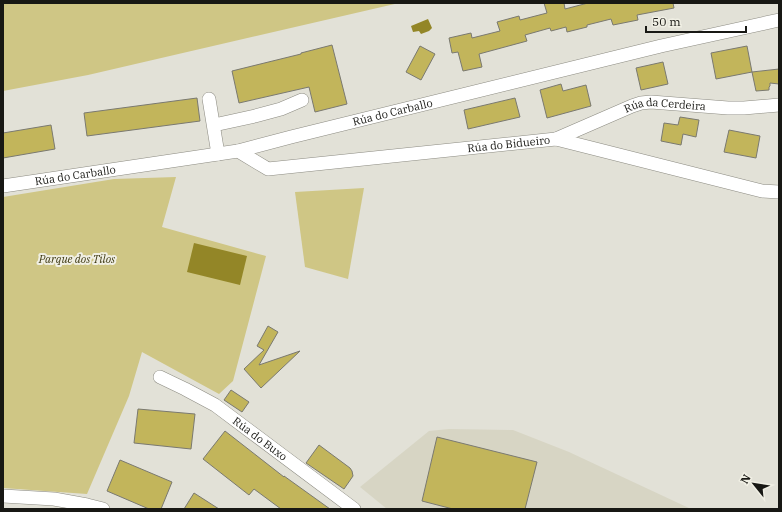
<svg xmlns="http://www.w3.org/2000/svg" width="782" height="512" font-family="'IBM Plex Serif',serif">
	<style>
		.built { fill: #d7d5c4 }
		.green { fill: #cfc685 }
		.water { fill: #938627 }
		.building { fill: #c2b55b; stroke: #7a7970 }
		.lines { fill: none; stroke-linecap: round; stroke-linejoin: round }
		.minor-casing { stroke: #8c8b82; stroke-width: 14 }
		.minor { stroke: #fff; stroke-width: 13 }
		.labels { text-anchor: middle; stroke-width: 4; stroke-linejoin: round; paint-order: stroke }
		.street-label { font-size: 11px; fill: #181814; stroke: #f0efe4 }
		.park-label { font-size: 11px; font-style: italic; fill: #3e3912; stroke: #f0efe4 }
	</style>
	<rect width="100%" height="100%" fill="#e2e1d7"/>
	<polygon class="built" points="449,429 513,430 569,452 691,509 387,509 360,487 429,431"/>
	<g class="green">
		<polygon points="3,3 399,3 88,75 3,91"/>
		<polygon points="176,177 162,227 266,256 233,381 219,394 142,352 129,396 87,494 3,488 3,197 114,179"/>
		<polygon points="364,188 348,279 305,267 295,192"/>
	</g>
	<g class="water">
		<polygon points="428,19 432,28 429,31 421,34 419,31 413,32 411,26"/>
		<polygon points="194,243 247,256 240,285 187,272"/>
	</g>
	<g class="building">
		<polygon points="544,3 564,3 565,9 588,3 673,3 674,8 637,15 638,20 613,25 611,19 587,25 587,27 567,32 566,27 551,31 550,28 525,35 527,41 479,54 482,67 463,71 458,52 452,53 449,38 471,33 472,38 500,31 497,22 519,16 520,20 547,13"/>
		<polygon points="332,45 347,104 315,112 309,87 239,103 232,71 301,54 301,53"/>
		<polygon points="420,46 435,54 421,80 406,72"/>
		<polygon points="747,46 752,72 716,79 711,53"/>
		<polygon points="663,62 668,84 641,90 636,68"/>
		<polygon points="779,69 779,84 770,83 770,86 769,87 769,90 756,91 752,72"/>
		<polygon points="561,84 563,91 586,85 591,106 547,118 540,90"/>
		<polygon points="197,98 200,121 87,136 84,113"/>
		<polygon points="515,98 520,117 468,129 464,110"/>
		<polygon points="680,117 699,120 696,137 683,134 681,145 661,141 664,123 678,125"/>
		<polygon points="51,125 55,149 3,158 3,133"/>
		<polygon points="729,130 760,136 756,158 724,152"/>
		<polygon points="268,326 278,332 259,365 300,351 261,388 244,369 264,350 257,346"/>
		<polygon points="231,390 249,402 242,412 224,400"/>
		<polygon points="138,409 195,414 191,449 134,443"/>
		<polygon points="225,431 284,477 284,476 330,509 281,509 254,489 249,495 203,459"/>
		<polygon points="437,437 537,462 525,509 453,509 422,501"/>
		<polygon points="319,445 350,468 352,471 353,476 344,489 306,463"/>
		<polygon points="120,460 172,482 161,509 149,509 107,491"/>
		<polygon points="194,493 219,509 184,509"/>
	</g>
	<g class="lines">
		<defs>
			<g id="minor">
				<polyline points="209,99 218,154"/>
				<polyline points="214,125 255,116 281,109 302,100"/>
				<path id="s1" d="M556 139 632 106 641 103 651 102 728 108H744L779 105"/>
				<path id="s2" d="M238 151 268 169 556 139 762 191 779 192"/>
				<path id="s3" d="M3 186 238 151 291 137 661 46 779 20"/>
				<path id="s4" d="M160 377 185 389 215 405 354 509"/>
				<polyline points="3,496 54,499 87,505 103,509"/>
			</g>
		</defs>
		<use href="#minor" class="minor-casing"/>
		<use href="#minor" class="minor"/>
	</g>
	<g class="labels">
		<g class="street-label">
			<text dy="4" stroke="none"><textPath href="#s1" startOffset="116">Rúa da Cerdeira</textPath></text>
			<text dy="4" stroke="none"><textPath href="#s3" startOffset="397">Rúa do Carballo</textPath></text>
			<text dy="4" stroke="none"><textPath href="#s2" startOffset="277">Rúa do Bidueiro</textPath></text>
			<text dy="4" stroke="none"><textPath href="#s3" startOffset="73">Rúa do Carballo</textPath></text>
			<text dy="4" stroke="none"><textPath href="#s4" startOffset="118">Rúa do Buxo</textPath></text>
		</g>
		<g class="park-label">
			<text x="77" y="263">Parque dos Tilos</text>
		</g>
	</g>
	<rect width="782" height="512" fill="none" stroke="#181814" stroke-width="8"/>
	<g transform="translate(754 484) rotate(300)" stroke="#f0efe4" stroke-width="3" paint-order="stroke">
	<path d="M0-3L7 15L0 10L-7 15Z" fill="#181814"/>
	<text y="-6" font-size="11" font-weight="bold" text-anchor="middle" fill="#181814">N</text>
	</g>
	<path d="M646 26v6h100v-6" fill="none" stroke="#181814" stroke-width="2"/>
	<text x="652" y="26" font-size="12" fill="#181814" stroke="#f0efe4" stroke-width="3" paint-order="stroke">50 m</text>
</svg>
